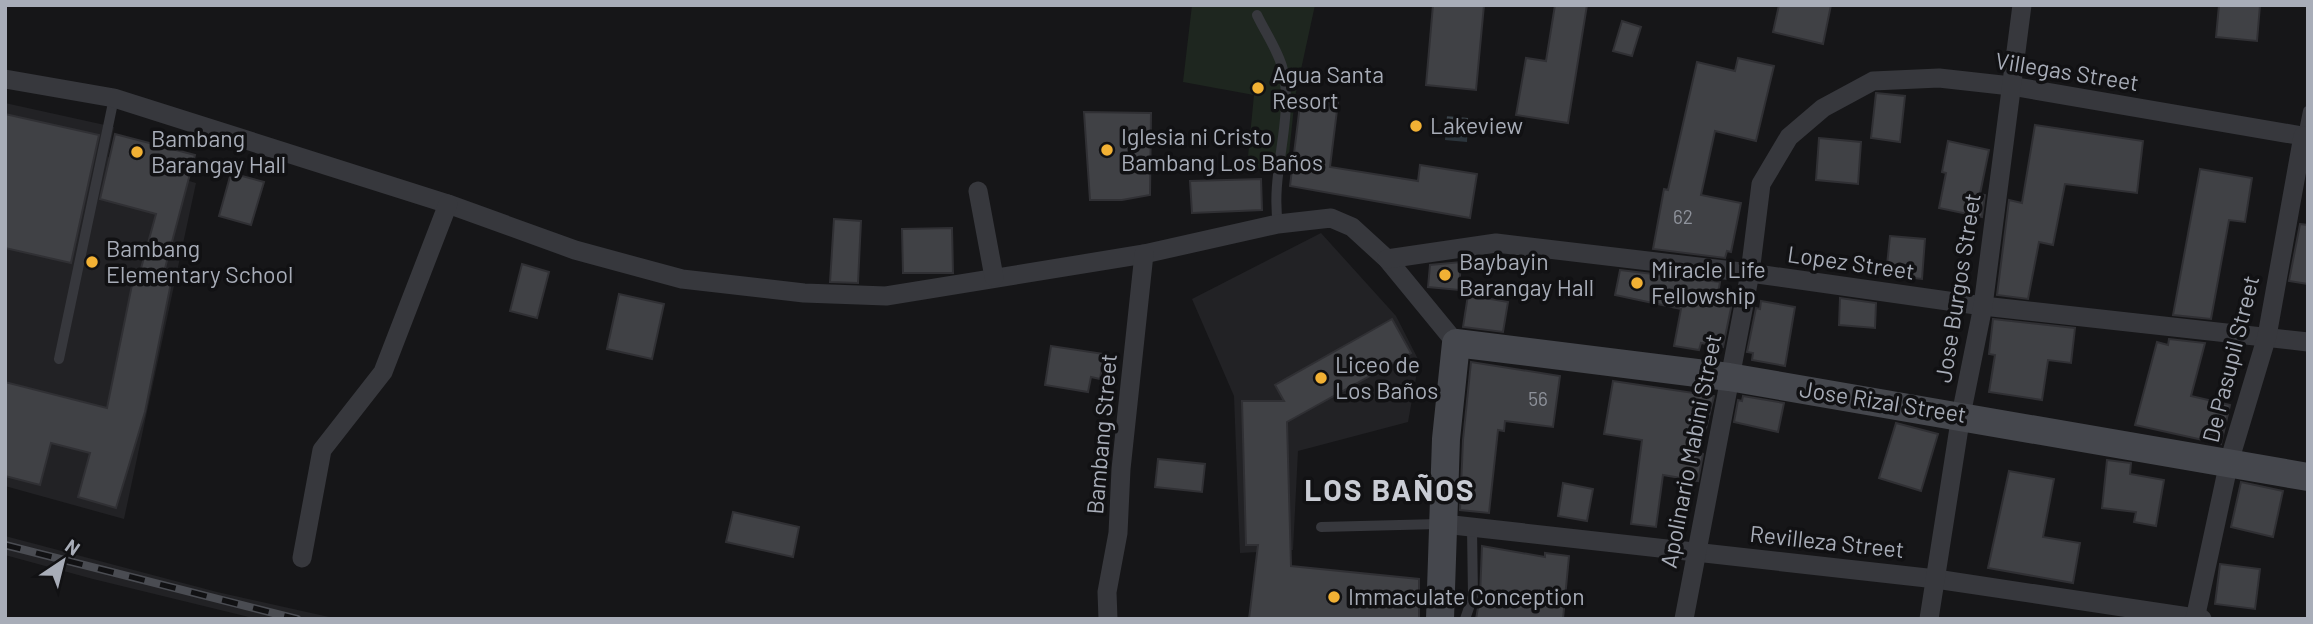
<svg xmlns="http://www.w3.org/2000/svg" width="2313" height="624" font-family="Barlow,sans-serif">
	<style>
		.built { fill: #222225 }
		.green { fill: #1e261f }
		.water { fill: url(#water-rules) }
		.building { fill: #404145; stroke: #303034; stroke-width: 2 }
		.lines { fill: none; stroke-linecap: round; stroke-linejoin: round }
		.lane { stroke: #37383d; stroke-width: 10 }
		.street { stroke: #37383d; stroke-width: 19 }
		.secondary { stroke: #45474d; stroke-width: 28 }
		.rail-casing { stroke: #4a4c52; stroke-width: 8 }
		.rail { stroke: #111113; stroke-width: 5; stroke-dasharray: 16; stroke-linecap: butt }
		.poi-dot { fill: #f2b134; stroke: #111113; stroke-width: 2.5 }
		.labels { text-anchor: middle; stroke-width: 7; stroke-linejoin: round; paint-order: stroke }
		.number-label { font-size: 19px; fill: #8e929b }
		.street-label { font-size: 23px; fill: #a8adb8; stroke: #111113 }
		.poi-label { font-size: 23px; fill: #a8adb8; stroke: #111113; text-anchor: start }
		.district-label { font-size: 30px; font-weight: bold; letter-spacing: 2px; fill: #c9ccd4; stroke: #111113 }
	</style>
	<defs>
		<pattern id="water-rules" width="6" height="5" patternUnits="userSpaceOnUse" patternTransform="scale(1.75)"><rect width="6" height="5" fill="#2c353c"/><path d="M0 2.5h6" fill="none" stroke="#485056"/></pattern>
	</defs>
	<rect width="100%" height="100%" fill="#161618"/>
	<g class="built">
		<polygon points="5,103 114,127 108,157 196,183 124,519 5,486"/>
		<polygon points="1321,233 1396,316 1419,361 1408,422 1298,451 1293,550 1240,553 1234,396 1192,299"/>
		<polygon points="5,536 217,592 338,619 257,619 93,579 5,555"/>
	</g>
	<polygon class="green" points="1192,5 1315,5 1295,97 1287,173 1247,167 1254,95 1183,82"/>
	<polygon class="water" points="1447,116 1468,118 1467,142 1445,140"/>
	<g class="building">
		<polygon points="1433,5 1484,5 1476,90 1426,85"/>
		<polygon points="1555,5 1587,5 1568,123 1516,115 1526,58 1546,61"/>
		<polygon points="1779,5 1831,5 1823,44 1773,32"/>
		<polygon points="2219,5 2260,5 2257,41 2216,37"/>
		<polygon points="1622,21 1641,27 1632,56 1613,51"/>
		<polygon points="1738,58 1774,66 1756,141 1715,131 1701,195 1741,203 1731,252 1727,251 1725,258 1653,249 1664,189 1668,190 1697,62 1735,71"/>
		<polygon points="1876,93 1905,96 1900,142 1871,138"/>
		<polygon points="1301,97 1338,102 1330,167 1418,181 1420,165 1477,174 1470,218 1290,186"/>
		<polygon points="1084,112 1151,113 1150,195 1122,200 1090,200"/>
		<polygon points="5,114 99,135 71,263 5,248"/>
		<polygon points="2035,125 2143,141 2137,193 2065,184 2053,245 2039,242 2028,299 1997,295 2009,200 2022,203"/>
		<polygon points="115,134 195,155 163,276 172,278 145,412 116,508 78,497 90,453 51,443 40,485 5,476 5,382 107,408 135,270 140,272 156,214 100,199"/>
		<polygon points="1819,138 1861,142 1858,184 1816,180"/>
		<polygon points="1948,141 1989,150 1980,194 1985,195 1982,217 1939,208 1946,173 1942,172"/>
		<polygon points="2200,169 2252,178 2245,222 2229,220 2211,319 2173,315"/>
		<polygon points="231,173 264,182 251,225 219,216"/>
		<polygon points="1261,179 1262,210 1192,213 1190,181"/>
		<polygon points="834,219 861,221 858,283 830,282"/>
		<polygon points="2300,224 2308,225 2308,284 2289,281"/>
		<polygon points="952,228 953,273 903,273 902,229"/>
		<polygon points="1890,236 1925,239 1922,279 1886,275"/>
		<polygon points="1461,262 1459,290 1428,287 1430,265"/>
		<polygon points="522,264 549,272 537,318 510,311"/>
		<polygon points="1620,270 1720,282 1717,300 1732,303 1723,347 1701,343 1699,350 1674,346 1681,309 1615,295"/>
		<polygon points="619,294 664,304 652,359 607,349"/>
		<polygon points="1468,295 1508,302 1503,332 1463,327"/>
		<polygon points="1840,298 1876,303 1875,328 1839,325"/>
		<polygon points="1761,301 1795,307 1785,366 1752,360 1753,353 1747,352 1756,308 1760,309"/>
		<polygon points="1392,319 1411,353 1287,422 1291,566 1419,579 1419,619 1249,619 1258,545 1246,545 1242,401 1284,401 1275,385"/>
		<polygon points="1993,319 2075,328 2071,363 2048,360 2042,400 1989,392 1995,355 1989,354"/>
		<polygon points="2169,339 2205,343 2191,396 2230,405 2221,444 2135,425 2157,342 2168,345"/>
		<polygon points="1051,346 1104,354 1100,379 1091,377 1088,392 1045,385"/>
		<polygon points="1471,362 1560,376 1553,427 1505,421 1504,431 1498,430 1489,513 1460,510 1463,440"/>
		<polygon points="1613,381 1714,396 1700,453 1703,454 1698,481 1663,475 1656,527 1631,524 1642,440 1604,434"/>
		<polygon points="1743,396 1784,403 1778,432 1734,422 1738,400 1742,401"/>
		<polygon points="1896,423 1938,434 1921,491 1879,478"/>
		<polygon points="1158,459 1205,464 1202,492 1155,487"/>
		<polygon points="2107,460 2131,463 2130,474 2164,480 2156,526 2134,522 2136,512 2102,508"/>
		<polygon points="2009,471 2054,479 2043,537 2080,543 2073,583 1988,568"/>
		<polygon points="2241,482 2283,491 2273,537 2231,527"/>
		<polygon points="1563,483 1593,489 1587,521 1558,516"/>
		<polygon points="733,512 799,527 793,557 726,542"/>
		<polygon points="1482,546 1545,557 1545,553 1569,556 1563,619 1476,619 1480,596"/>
		<polygon points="2220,564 2260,569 2255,609 2215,604"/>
	</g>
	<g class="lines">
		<g class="lane">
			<path d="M1257 15C1265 32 1279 52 1283 70 1294 121 1270 173 1278 224"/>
			<polyline points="2303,136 2308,111"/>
			<polyline points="59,359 114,98"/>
			<polyline points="1321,527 1439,524"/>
			<polyline points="1465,619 1473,596 1472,529"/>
		</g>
		<g class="street">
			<polyline points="5,79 114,98 448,204 575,250 682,279 804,293 886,296 1144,254 1278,224 1331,218 1352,227 1387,259 1456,343"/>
			<polyline points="978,191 994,277"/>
			<polyline points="1387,259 1496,243 1750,273 1983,306 2308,342"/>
			<polyline points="1444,524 1936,579 2202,619"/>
			<polyline points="302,558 322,450 383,372 448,204"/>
			<polyline points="1108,619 1107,592 1118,533 1121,469 1144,254"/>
			<polyline points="1684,619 1750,273 1761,184 1789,137 1823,108 1873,81 1939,78 2011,86 2308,137"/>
			<polyline points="1929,619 1961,415 1983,306 2022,5"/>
			<polyline points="2195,619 2229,462 2267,336 2303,136"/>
		</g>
		<polyline class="secondary" points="1440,619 1446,439 1456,343 1729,377 2308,477"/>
		<defs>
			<polyline id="rail" points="5,545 297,619"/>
		</defs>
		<use href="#rail" class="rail-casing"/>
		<use href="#rail" class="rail"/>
	</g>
	<g class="poi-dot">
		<circle cx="1258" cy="88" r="7"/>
		<circle cx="1416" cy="126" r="7"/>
		<circle cx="1107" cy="150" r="7"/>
		<circle cx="137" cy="152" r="7"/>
		<circle cx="92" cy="262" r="7"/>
		<circle cx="1445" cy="275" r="7"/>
		<circle cx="1637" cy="283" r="7"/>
		<circle cx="1321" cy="378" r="7"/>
		<circle cx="1334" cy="597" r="7"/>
	</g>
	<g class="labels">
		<g class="number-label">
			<text x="1683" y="224">62</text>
			<text x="1538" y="406">56</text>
		</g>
		<g class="street-label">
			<text transform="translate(2067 72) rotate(9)" y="8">Villegas Street</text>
			<text transform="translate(1851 263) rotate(8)" y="8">Lopez Street</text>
			<text transform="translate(1958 288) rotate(-81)" y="8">Jose Burgos Street</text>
			<text transform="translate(2231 359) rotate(-76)" y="8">De Pasupil Street</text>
			<text transform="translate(1883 402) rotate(9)" y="8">Jose Rizal Street</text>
			<text transform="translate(1102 434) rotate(-85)" y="8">Bambang Street</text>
			<text transform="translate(1691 451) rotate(-79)" y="8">Apolinario Mabini Street</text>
			<text transform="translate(1827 542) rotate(6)" y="8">Revilleza Street</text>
		</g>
		<g class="poi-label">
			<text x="1272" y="83">Agua Santa<tspan x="1272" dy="26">Resort</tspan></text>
			<text x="1430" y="134">Lakeview</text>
			<text x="1121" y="145">Iglesia ni Cristo<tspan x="1121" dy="26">Bambang Los Baños</tspan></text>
			<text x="151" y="147">Bambang<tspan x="151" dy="26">Barangay Hall</tspan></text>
			<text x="106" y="257">Bambang<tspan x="106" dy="26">Elementary School</tspan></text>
			<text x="1459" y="270">Baybayin<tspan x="1459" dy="26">Barangay Hall</tspan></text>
			<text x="1651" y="278">Miracle Life<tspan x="1651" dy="26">Fellowship</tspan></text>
			<text x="1335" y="373">Liceo de<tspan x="1335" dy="26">Los Baños</tspan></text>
			<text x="1348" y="605">Immaculate Conception</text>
		</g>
		<g class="district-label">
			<text x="1390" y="501">LOS BAÑOS</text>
		</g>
	</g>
	<rect width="2313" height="624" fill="none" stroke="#a8adb8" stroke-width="14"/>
	<g transform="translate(63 561) rotate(35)" stroke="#111113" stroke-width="5" paint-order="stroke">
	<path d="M0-5L12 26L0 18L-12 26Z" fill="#a8adb8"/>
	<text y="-10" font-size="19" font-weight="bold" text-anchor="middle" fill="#a8adb8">N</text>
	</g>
</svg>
